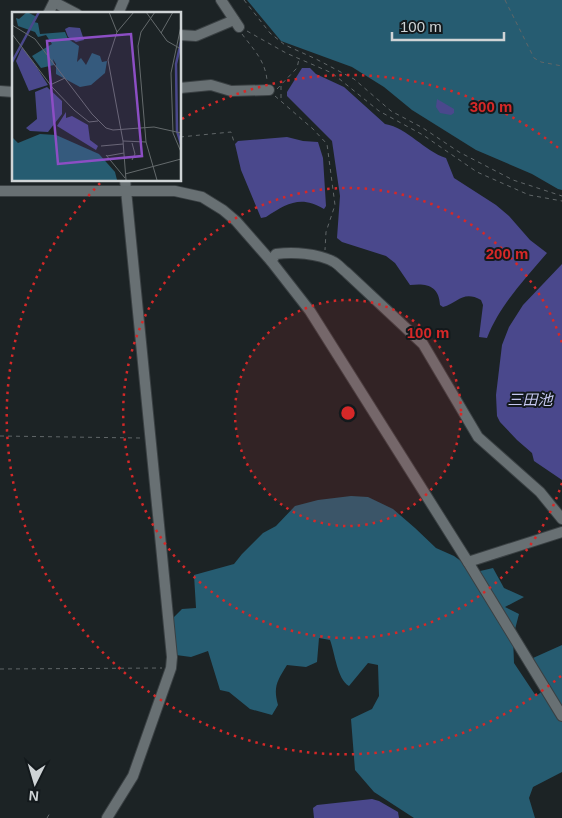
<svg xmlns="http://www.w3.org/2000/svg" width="562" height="818" font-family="Helvetica,'Noto Sans JP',sans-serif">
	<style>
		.forest { fill: #265c71 }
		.water { fill: #4a488c }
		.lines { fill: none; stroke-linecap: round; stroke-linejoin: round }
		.minor-casing { stroke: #3a4043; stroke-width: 12 }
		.path { stroke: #606668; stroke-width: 1; stroke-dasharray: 4 4; stroke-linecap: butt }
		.minor { stroke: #687073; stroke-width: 10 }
		.ring { fill: none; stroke: #d62828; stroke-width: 2.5; stroke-dasharray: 2.5 5 }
		.labels { text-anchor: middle; stroke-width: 4; stroke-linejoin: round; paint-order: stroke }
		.water-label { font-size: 15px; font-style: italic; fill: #c5c7ef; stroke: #13191c }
		.inset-river { fill: none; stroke: #4a488c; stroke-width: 2.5 }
		.inset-road { fill: none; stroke: #646a6c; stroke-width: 1 }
		.view { fill: #8c4ec4; fill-opacity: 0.15; stroke: #8c4ec4; stroke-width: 2.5 }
		.inset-edge { fill: none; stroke: #cfd4d6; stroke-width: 2.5 }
		.centre { fill: #d62828; stroke: #13191c; stroke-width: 2.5 }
		.ring-label { font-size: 15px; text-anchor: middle; font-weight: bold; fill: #d62828; stroke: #13191c; stroke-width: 4; stroke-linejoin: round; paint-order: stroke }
	</style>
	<rect width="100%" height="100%" fill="#1c2325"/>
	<g class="forest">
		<polygon points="247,0 562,0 562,190 558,189 532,174 476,150 412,110 384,87 352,67 281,41"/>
		<path d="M351 496 368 497 393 509 415 528 436 548 454 556 476 572 493 568 504 588 524 597 505 607 519 614 513 637 514 663 536 696 548 687 533 658 562 645V772L533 787 529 798 535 818H414L374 792 355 770 351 719 372 709 379 696 378 665 368 663 349 686C337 679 335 653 330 640L319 638 317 662 306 667 287 665C277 681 273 687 278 705L272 715 250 709 229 692 220 690 208 651 191 657 176 655 173 618 182 609 196 608 194 575 234 564 242 554 263 533 276 526 295 506 318 500Z"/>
	</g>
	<g class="water">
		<path d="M302 68H310L316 74 344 87 385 124C408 128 424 151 446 158L454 178 496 205 509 216 530 240 547 253C524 280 500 305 487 338L479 337 483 305 481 300C463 290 458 303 443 307L440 305C439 285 426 283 410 285L395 263 386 256 342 242 337 238 340 196 332 141 287 96V92Z"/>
		<polygon points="437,99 454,109 454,113 451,115 440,113 436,107"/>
		<path d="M287 137 303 141 318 142 323 158 326 206 324 209C301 195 287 203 266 217L261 218 241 170 235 144 238 141Z"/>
		<polygon points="562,264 562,480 534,461 532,453 517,440 500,422 497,416 496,395 502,345 509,327 523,305"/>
		<polygon points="372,799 379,801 398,812 399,818 314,818 313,808 317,805"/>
	</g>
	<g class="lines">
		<defs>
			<g id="minor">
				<polyline points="221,0 239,27"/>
				<polyline points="54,2 77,14"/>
				<polyline points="48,14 55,0"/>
				<polyline points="118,14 124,0"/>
				<polyline points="180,35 196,36 234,20"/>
				<polyline points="180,88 211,85 231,91 269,90"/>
				<polyline points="0,91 14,92"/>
				<polyline points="0,191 175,191 202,197 223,210 236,221 271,261 310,311 468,562 562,716"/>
				<path d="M271 261 276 254C293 252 318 253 334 262 338 264 342 269 346 272L423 344 478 437 540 492 562 519"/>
				<polyline points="468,562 562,532"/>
				<polyline points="107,818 133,776 171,668 172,657 125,180"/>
			</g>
		</defs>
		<use href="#minor" class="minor-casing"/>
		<g class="path">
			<polyline points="244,0 270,33 285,45 316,59 354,79 391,111 423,128 459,152 513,180 562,196"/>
			<polyline points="505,0 534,58 541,62 562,66"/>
			<polyline points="247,31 286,53 332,73 379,111 423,135 477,172 529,195 562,201"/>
			<path d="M242 34C253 49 265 60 267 80"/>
			<polyline points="281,86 281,99"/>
			<polyline points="277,89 297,68 299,59"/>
			<polyline points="275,96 313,129 327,144 335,205 326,232 325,250"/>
			<polyline points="180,137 231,132 234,142"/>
			<polyline points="0,436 140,438"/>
			<polyline points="0,669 162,668"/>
			<polyline points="47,818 50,813"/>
		</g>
		<use href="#minor" class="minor"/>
	</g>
	<circle cx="348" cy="413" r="113" fill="#d62828" fill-opacity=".12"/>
	<g class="ring">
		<circle cx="348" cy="413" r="113"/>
		<path d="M562 483A225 225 0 1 1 562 343"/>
		<path d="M561 676A338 338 0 0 1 103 180M182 119A338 338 0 0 1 561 150"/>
	</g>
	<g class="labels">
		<g class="water-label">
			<text x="530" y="405">三田池</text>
		</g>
	</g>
	<g transform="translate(12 12)">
		<rect width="169" height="169" fill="#1c2325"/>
		<path d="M15 0 25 5 22 10 26 11 28 22 53 20 56 27 67 34 65 50 69 46 74 53 80 41 88 44 90 50 95 49 93 61 79 73 68 75 44 62V52L41 47 42 53 29 56 20 44 40 32 34 23 26 25 23 20 6 14 4 6 7 7ZM28 122 44 123 87 142 103 160 105 168H0V125L6 131Z" fill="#265c71"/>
		<path d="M57 15 68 16 72 28 64 30 56 25 53 17ZM10 35 22 51 36 73 17 79 4 49ZM35 75 50 89V102L36 120 18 119 14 116 25 107 23 80ZM54 100V106L60 104 76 113 78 128 86 134 84 138 45 114Z" fill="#4a488c"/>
		<path class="inset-river" d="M169 30 164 52 165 119 169 132M0 50 27 0"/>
		<path class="inset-road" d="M97 0 105 20M134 0 155 29 169 37M143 0 129 20 126 34 134 130 145 168M0 13 23 27 80 102 94 116 101 118 142 115 169 121M169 14 159 61 161 121 169 140M149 21 161 0M0 22 40 75 62 98 77 110 86 109M38 73 53 66M111 129 134 130M89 134 111 132M94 143 113 166M95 144 112 141M120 148 123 142 120 131M113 162 169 147M114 168 111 129 96 48 105 20 122 0"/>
		<path class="view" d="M119 22 130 144 46 152 35 29Z"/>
		<rect width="169" height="169" class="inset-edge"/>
	</g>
	<circle cx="348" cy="413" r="8" class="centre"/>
	<g class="ring-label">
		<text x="491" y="112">300 m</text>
		<text x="507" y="259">200 m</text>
		<text x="428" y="338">100 m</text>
	</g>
	<g transform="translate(35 783) rotate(185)" stroke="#13191c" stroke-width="4" paint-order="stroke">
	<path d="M0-4L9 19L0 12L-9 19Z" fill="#cfd4d6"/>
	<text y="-8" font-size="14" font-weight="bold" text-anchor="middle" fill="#cfd4d6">N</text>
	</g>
	<path d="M392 32v8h112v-8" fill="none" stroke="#cfd4d6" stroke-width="2.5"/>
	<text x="400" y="32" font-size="15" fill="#cfd4d6" stroke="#13191c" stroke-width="4" paint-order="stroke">100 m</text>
</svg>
